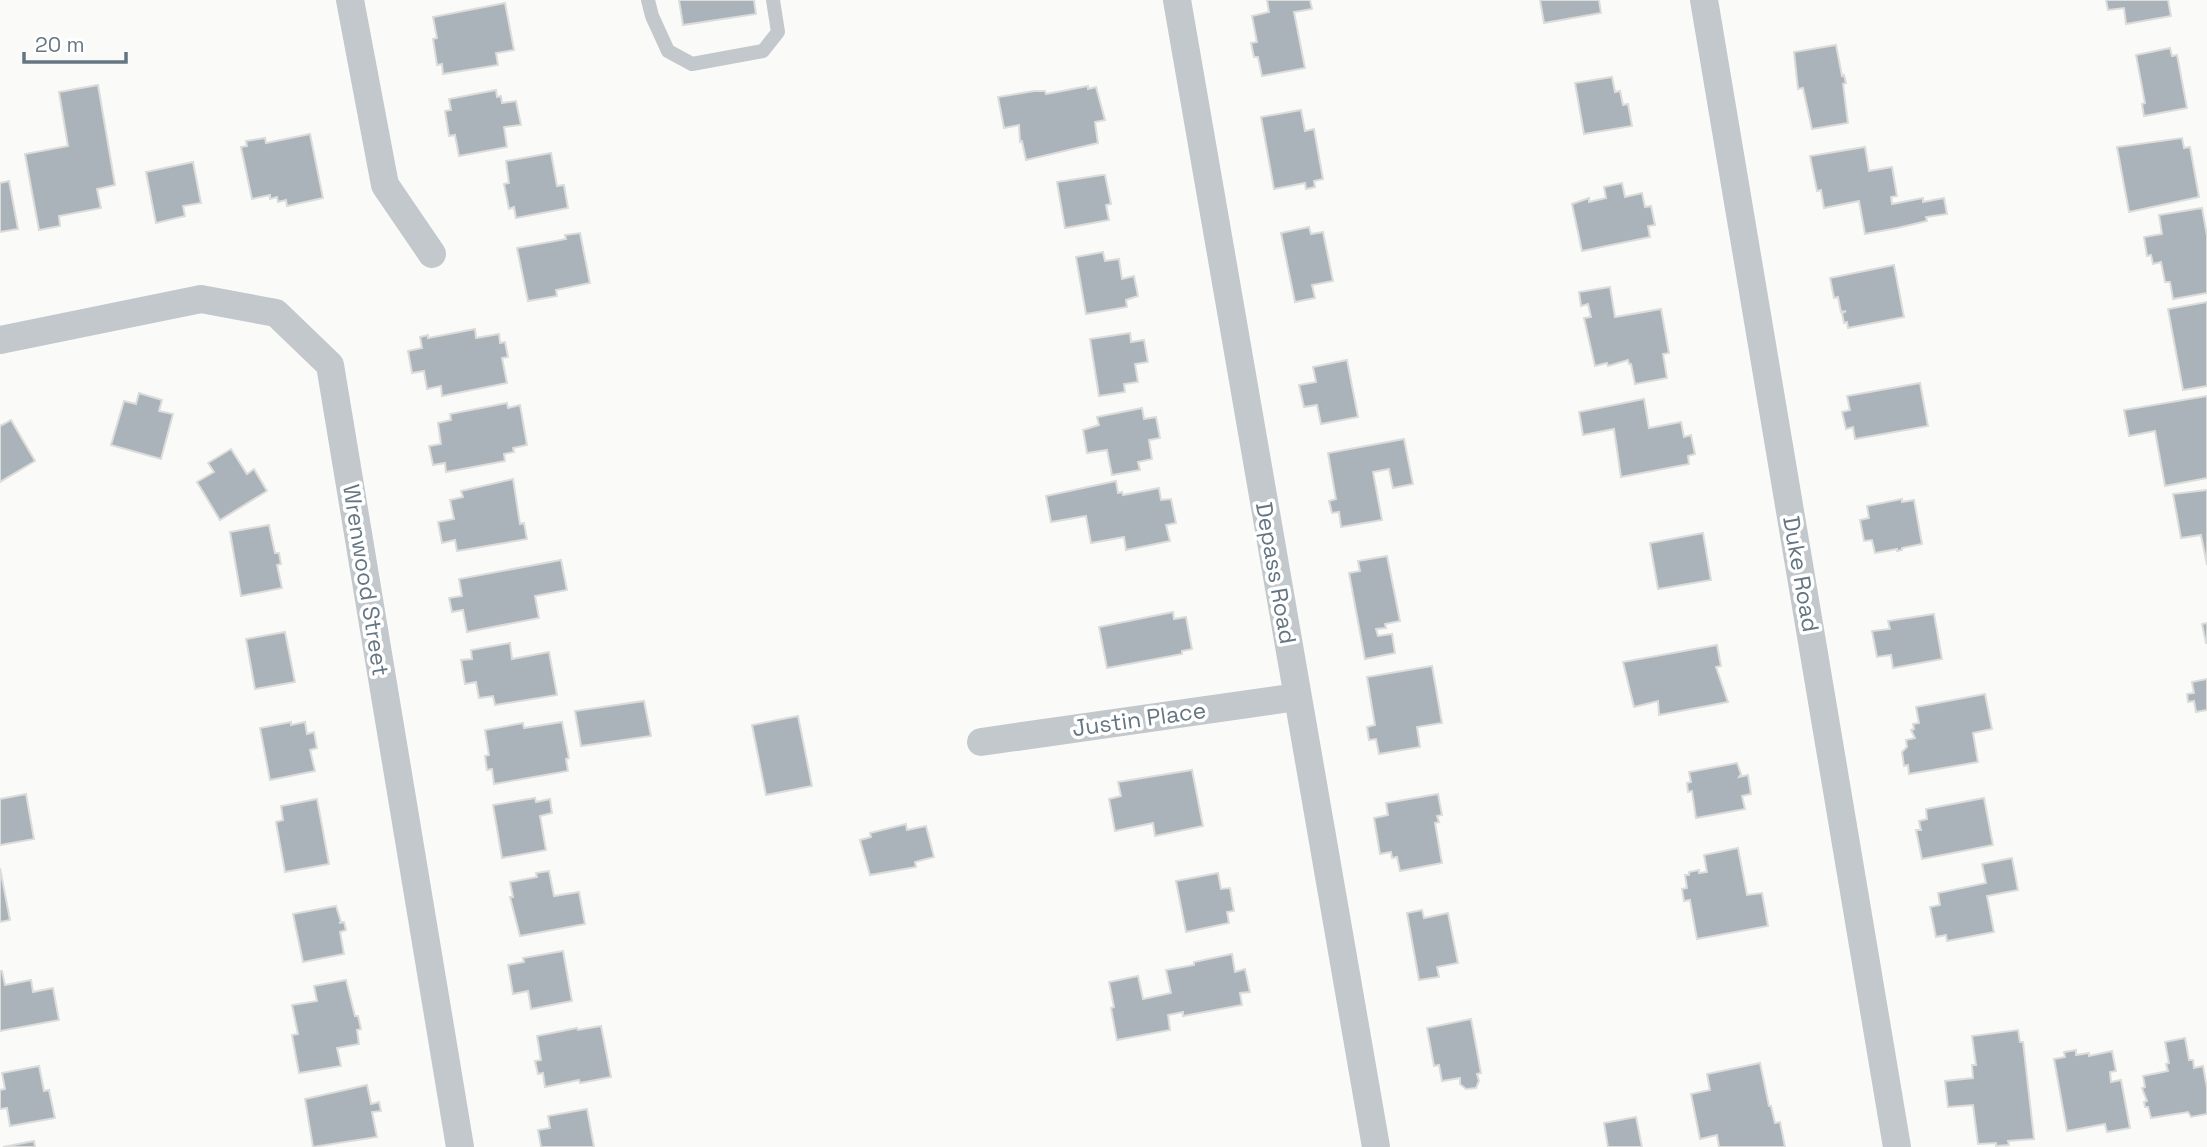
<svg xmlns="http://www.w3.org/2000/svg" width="2207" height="1147" font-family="'Space Grotesk',sans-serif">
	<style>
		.building { fill: #aab3b9; stroke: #dcdcda; stroke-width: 2 }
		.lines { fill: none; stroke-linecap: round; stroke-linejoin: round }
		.lane { stroke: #c3c8cc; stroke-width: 14 }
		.street { stroke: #c3c8cc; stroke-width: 28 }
		.labels { text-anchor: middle; stroke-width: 7; stroke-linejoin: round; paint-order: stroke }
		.street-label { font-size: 23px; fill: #657683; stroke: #fff }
	</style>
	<rect width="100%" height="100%" fill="#fafaf8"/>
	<g class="building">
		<polygon points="679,0 754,0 756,14 683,25"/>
		<polygon points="1267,0 1310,0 1312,9 1294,12 1305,68 1262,76 1258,57 1254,57 1251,43 1257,42 1252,16 1269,12"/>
		<polygon points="1540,0 1599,0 1601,13 1544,23"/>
		<polygon points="2106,0 2168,0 2171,16 2126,24 2124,8 2108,10"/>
		<polygon points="505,3 514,50 496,53 498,65 443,74 442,64 437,65 433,39 437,38 433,17"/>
		<polygon points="1836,45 1842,76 1844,75 1846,83 1843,84 1848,123 1812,129 1803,88 1798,89 1794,52"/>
		<polygon points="2170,48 2172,56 2177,55 2187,108 2144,116 2142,104 2145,103 2136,55"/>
		<polygon points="1612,77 1615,92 1620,91 1623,105 1628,104 1632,126 1584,134 1575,83"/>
		<polygon points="98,85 115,185 97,189 101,208 59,216 60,226 39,230 25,154 68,146 59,92"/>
		<polygon points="1088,86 1088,89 1096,87 1105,120 1095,122 1098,143 1026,160 1022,141 1020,142 1019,125 1004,128 998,97 1034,91 1045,91 1046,94"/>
		<polygon points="496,90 497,97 501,96 502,103 516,101 521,125 504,127 507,147 459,156 455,135 449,136 445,111 451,110 449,99"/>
		<polygon points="1301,110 1305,131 1314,129 1323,179 1314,181 1315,187 1306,189 1305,183 1274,189 1261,117"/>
		<polygon points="310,134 323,198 287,206 286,200 278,202 277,197 270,199 270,195 252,199 241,147 247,146 246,141 265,138 266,143"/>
		<polygon points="2182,138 2184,148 2190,147 2199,197 2129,212 2117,147"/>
		<polygon points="1865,147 1869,171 1892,167 1897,196 1891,197 1892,204 1923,198 1923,202 1944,198 1947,214 1926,217 1927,221 1897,228 1865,234 1859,201 1824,208 1821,190 1817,191 1810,156"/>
		<polygon points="551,153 557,186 564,185 568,208 516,218 514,207 509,209 504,184 509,183 506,161"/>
		<polygon points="193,162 201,203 183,206 185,216 156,223 146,172"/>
		<polygon points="1102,175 1105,175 1111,204 1106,205 1109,220 1065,228 1057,182"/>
		<polygon points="9,181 18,229 0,232 0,183"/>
		<polygon points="1622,183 1625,197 1642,193 1645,207 1651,206 1655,225 1648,226 1650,237 1582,251 1572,204 1589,198 1589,202 1606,198 1604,187"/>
		<polygon points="2202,208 2207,236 2207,293 2173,299 2170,282 2165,282 2161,262 2153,264 2151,255 2147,256 2144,237 2162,234 2159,215"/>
		<polygon points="1309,227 1311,234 1323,232 1333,281 1312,285 1315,298 1295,302 1281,233"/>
		<polygon points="580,233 590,283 556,290 557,296 528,301 517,248 566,239 565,235"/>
		<polygon points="1103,252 1105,261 1119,259 1122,279 1134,276 1138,296 1126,300 1127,307 1086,314 1076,257"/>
		<polygon points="1894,265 1904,317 1848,328 1847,322 1844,323 1842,313 1846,311 1841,312 1838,297 1834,298 1830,278"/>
		<polygon points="1610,287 1615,317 1661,309 1669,353 1663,354 1667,378 1635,384 1631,364 1629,364 1628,360 1608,366 1607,363 1595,366 1584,318 1591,317 1588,304 1581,306 1579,292"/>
		<polygon points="2207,302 2207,386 2183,390 2168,309"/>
		<polygon points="475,329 476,338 499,334 500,343 505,342 508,357 502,358 507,383 442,396 441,386 427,389 424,371 412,373 408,351 422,348 420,337 428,335 428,338"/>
		<polygon points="1130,333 1131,342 1144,340 1148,362 1135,364 1138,382 1124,384 1125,392 1099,396 1090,339"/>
		<polygon points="1347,360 1358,417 1321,424 1317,405 1304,407 1299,385 1316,382 1313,367"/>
		<polygon points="1920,383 1928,426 1855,439 1853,427 1846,429 1842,412 1850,410 1847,396"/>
		<polygon points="139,393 162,400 159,411 173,414 161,459 111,445 124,401 136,404"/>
		<polygon points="2207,396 2207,478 2165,486 2155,431 2129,436 2124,410"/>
		<polygon points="1644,399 1649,428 1681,422 1684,437 1691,435 1695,454 1688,456 1689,464 1621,477 1614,429 1583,435 1579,412"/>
		<polygon points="507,403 508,408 520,405 527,445 513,448 514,452 504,454 505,461 446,472 445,463 433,465 429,446 441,444 438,423 451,420 450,414"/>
		<polygon points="1142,408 1144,419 1156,417 1160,438 1149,440 1152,459 1138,462 1140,470 1112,475 1107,450 1087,453 1083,430 1099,425 1097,417"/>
		<polygon points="11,420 35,461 0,482 0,426"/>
		<polygon points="1404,439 1413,484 1393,488 1389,469 1373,472 1382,520 1341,527 1339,512 1332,513 1329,501 1336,499 1328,453"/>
		<polygon points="231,449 247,474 254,469 267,491 220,520 197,482 214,472 208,463"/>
		<polygon points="513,479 520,524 524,523 527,539 457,551 455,540 442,543 438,522 454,519 450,500 463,497 461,491"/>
		<polygon points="1116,481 1118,493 1122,492 1123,495 1159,488 1161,500 1171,499 1176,523 1166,525 1170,541 1126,550 1124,537 1091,543 1086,516 1051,522 1046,496"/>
		<polygon points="2207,490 2207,565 2201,535 2181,538 2173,494"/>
		<polygon points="1902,499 1902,502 1914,500 1922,544 1902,548 1902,550 1897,551 1897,549 1875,553 1872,540 1864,541 1860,520 1869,518 1867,506"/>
		<polygon points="269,525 275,553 279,553 281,564 277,565 282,588 241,596 230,532"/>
		<polygon points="1703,533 1711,580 1658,589 1650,543"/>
		<polygon points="1387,556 1400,621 1385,624 1386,628 1376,629 1378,636 1392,634 1395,653 1365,659 1349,573 1360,571 1358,561"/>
		<polygon points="561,560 567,590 535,596 539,618 467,632 463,610 452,612 449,598 462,596 459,579"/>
		<polygon points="1173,612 1174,619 1186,617 1192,649 1182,651 1182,654 1107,668 1099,627"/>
		<polygon points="1934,614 1942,659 1893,668 1891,655 1877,657 1872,631 1890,629 1888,621"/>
		<polygon points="2207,623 2207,643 2206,643 2202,624"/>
		<polygon points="285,632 295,682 255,689 246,639"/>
		<polygon points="510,643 512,659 549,652 557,695 495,705 493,696 479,698 476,682 465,684 461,660 472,659 471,650"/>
		<polygon points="1717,645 1721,666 1716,667 1728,702 1659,715 1658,701 1634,707 1623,662"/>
		<polygon points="1432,666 1442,723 1417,727 1420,747 1379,754 1376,739 1369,740 1367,727 1375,725 1367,677"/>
		<polygon points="2207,679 2207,710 2196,712 2194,701 2188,702 2187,694 2194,693 2192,682"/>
		<polygon points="1985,694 1992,729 1973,733 1978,762 1909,774 1908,765 1904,766 1902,752 1907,747 1906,740 1915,738 1911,730 1914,729 1913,724 1919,723 1916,707"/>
		<polygon points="644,701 651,736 581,746 575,711"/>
		<polygon points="798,716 812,786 766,795 752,725"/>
		<polygon points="291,722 291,725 305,722 307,734 314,732 317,748 310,750 315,771 270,780 260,728"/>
		<polygon points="562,722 569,758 566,759 568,771 494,784 492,769 487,770 485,756 489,755 485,730 523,723 524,728"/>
		<polygon points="1737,763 1741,774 1739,777 1748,775 1751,794 1742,796 1745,809 1696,818 1692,791 1688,792 1687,783 1691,782 1689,772"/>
		<polygon points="1192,770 1203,826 1155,836 1153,823 1115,831 1109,799 1121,796 1118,782"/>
		<polygon points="26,794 34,839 0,845 0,799"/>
		<polygon points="1438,794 1442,815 1437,816 1439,822 1435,823 1442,863 1400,871 1397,857 1392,858 1391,852 1380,854 1374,818 1388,815 1386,803"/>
		<polygon points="535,798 536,802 550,799 552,813 540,816 546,850 502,858 493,805"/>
		<polygon points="1984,798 1993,845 1922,859 1916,830 1921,830 1919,821 1927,819 1926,809"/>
		<polygon points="317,799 329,864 285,872 276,822 283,820 281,806"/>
		<polygon points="906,824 907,830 926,826 934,857 915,862 916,867 870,875 860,840 871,837 870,833"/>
		<polygon points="1738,848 1747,895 1762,893 1768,926 1697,939 1690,900 1684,901 1682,889 1687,888 1685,875 1689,875 1689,872 1699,870 1699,873 1707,872 1704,855"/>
		<polygon points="2012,858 2018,890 1987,896 1994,932 1947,941 1946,935 1936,937 1930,907 1940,905 1938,893 1986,883 1982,864"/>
		<polygon points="0,868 10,920 0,922"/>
		<polygon points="549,871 554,896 579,892 585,924 520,936 510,897 513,897 510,882 537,877 536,873"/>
		<polygon points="1218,873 1221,889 1230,888 1234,911 1227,912 1229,923 1186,932 1176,881"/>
		<polygon points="336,906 341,922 339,923 344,922 346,930 340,932 344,954 303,962 293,914"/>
		<polygon points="1422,910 1424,918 1448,913 1458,963 1437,967 1439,977 1419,980 1407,913"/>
		<polygon points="563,951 572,1001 531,1009 528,991 513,994 508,965 524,962 523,958"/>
		<polygon points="1232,954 1235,972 1245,969 1250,992 1240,993 1242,1005 1183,1016 1183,1012 1168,1015 1170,1030 1117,1040 1111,1008 1114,1007 1109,982 1138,976 1143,999 1171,993 1166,970 1194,965 1194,962"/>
		<polygon points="0,971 2,971 5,985 31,980 33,992 53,988 59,1020 0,1031"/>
		<polygon points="346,980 355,1016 358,1016 361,1029 357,1030 359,1044 337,1048 341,1066 299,1073 292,1035 298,1034 292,1005 317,1001 314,986"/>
		<polygon points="1471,1019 1481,1073 1477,1074 1479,1081 1476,1088 1466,1089 1460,1084 1460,1078 1442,1081 1439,1065 1434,1066 1427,1028"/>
		<polygon points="601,1026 611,1077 580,1083 579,1080 545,1087 543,1073 538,1074 535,1061 541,1060 537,1036 577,1028 578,1030"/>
		<polygon points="2018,1030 2020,1042 2023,1042 2034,1139 2008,1141 2009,1145 1996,1146 1996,1143 1978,1144 1973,1105 1948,1107 1945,1081 1973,1078 1972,1065 1976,1065 1972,1036"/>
		<polygon points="2185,1038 2189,1060 2193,1060 2194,1068 2203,1066 2207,1088 2207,1114 2191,1117 2188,1112 2151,1118 2148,1107 2145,1107 2144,1102 2147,1101 2142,1088 2145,1087 2143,1076 2168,1071 2166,1064 2169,1063 2165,1042"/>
		<polygon points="2076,1050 2076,1055 2089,1053 2089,1056 2112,1051 2116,1071 2110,1072 2111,1082 2121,1080 2130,1128 2107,1132 2105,1124 2067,1131 2054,1059 2065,1057 2064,1052"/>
		<polygon points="1760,1063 1769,1106 1771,1106 1775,1123 1780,1122 1785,1147 1719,1147 1717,1135 1700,1139 1691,1094 1710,1090 1707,1074"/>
		<polygon points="39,1066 44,1091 49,1090 55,1118 10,1126 7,1108 0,1109 0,1090 5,1089 2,1073"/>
		<polygon points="367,1085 371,1104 379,1102 381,1111 372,1112 377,1137 313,1147 305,1099"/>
		<polygon points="587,1109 594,1147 541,1147 538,1130 550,1128 548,1116"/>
		<polygon points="1636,1117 1642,1147 1608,1147 1604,1123"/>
		<polygon points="34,1141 35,1147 3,1147"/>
	</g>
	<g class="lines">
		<polyline class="lane" points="648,0 652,16 668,51 692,64 763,51 778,32 773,0"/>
		<g class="street">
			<polyline points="350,0 385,185 432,254"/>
			<polyline points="1177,0 1376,1147"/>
			<polyline points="1704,0 1897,1147"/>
			<polyline points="0,340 201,299 276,313 330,365 460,1147"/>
			<polyline points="981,742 1297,697"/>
		</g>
	</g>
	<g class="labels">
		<g class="street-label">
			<text transform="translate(1276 573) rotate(80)" y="8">Depass Road</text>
			<text transform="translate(1801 574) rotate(80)" y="8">Duke Road</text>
			<text transform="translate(366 580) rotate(81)" y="8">Wrenwood Street</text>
			<text transform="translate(1139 719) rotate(-8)" y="8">Justin Place</text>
		</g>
	</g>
	<path d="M24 52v10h102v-10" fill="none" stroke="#657683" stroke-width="3.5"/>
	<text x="35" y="52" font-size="21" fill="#657683" stroke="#ffffff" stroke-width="5" paint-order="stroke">20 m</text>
</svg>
